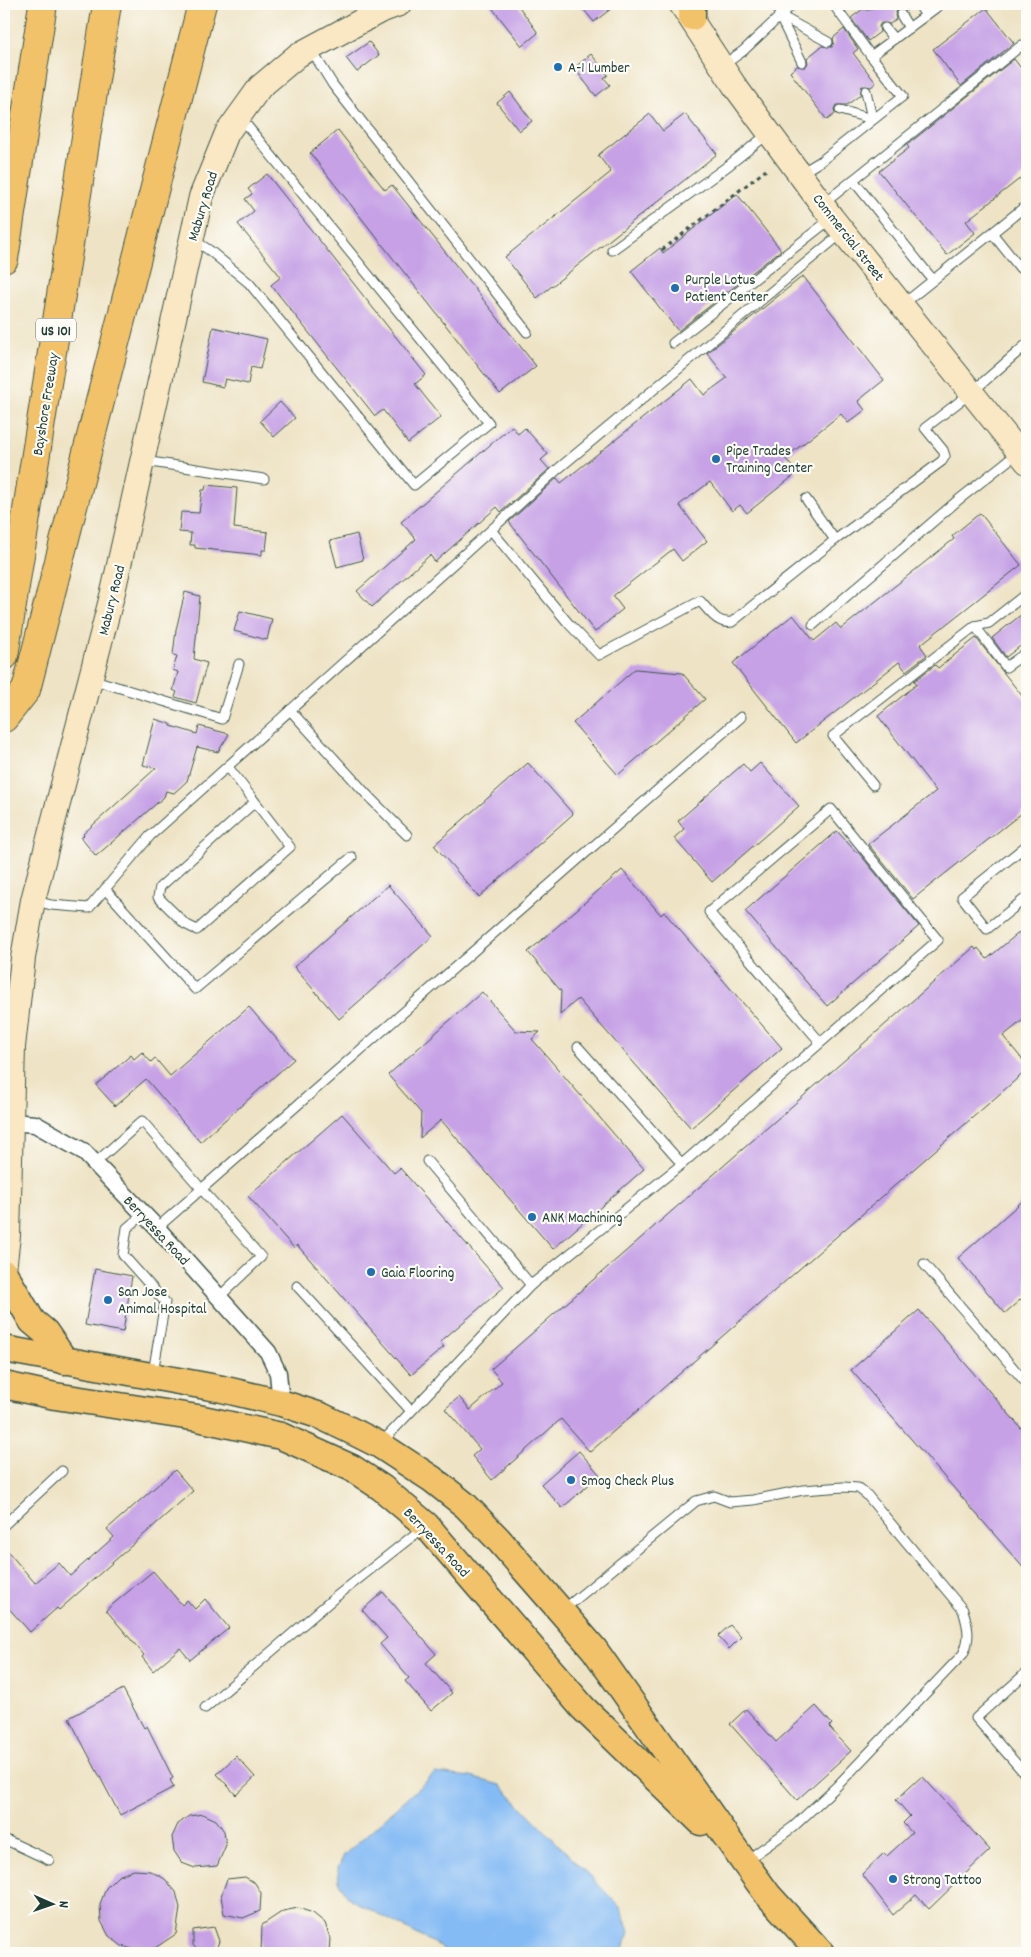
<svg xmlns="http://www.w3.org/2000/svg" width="1031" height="1957" font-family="Dekko,sans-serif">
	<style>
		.water { fill: #85bbf4; stroke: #527c94 }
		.building { fill: #c6a1e6 }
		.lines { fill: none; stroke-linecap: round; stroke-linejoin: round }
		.lane-casing { stroke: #3e564a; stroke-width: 11 }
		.street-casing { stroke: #3e564a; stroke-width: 19 }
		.secondary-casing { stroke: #3e564a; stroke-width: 26 }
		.primary-casing { stroke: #3e564a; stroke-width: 29 }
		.highway-casing { stroke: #3e564a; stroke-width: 30 }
		.path { stroke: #3e564a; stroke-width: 3; stroke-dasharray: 4 4; stroke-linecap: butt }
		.lane { stroke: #fff; stroke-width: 9 }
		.street { stroke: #fff; stroke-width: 16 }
		.secondary { stroke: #fae7c3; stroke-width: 24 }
		.primary { stroke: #f2c26a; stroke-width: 26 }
		.highway { stroke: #f2c26a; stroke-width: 28 }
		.poi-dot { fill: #1f6fb2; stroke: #fdfcf7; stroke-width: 2 }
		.labels { text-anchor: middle; stroke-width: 4.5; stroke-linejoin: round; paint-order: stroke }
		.shield { fill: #fdfcf7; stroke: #62766e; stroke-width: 1 }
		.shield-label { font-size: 14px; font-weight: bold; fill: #1f3d34 }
		.poi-label { font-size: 15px; fill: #1f3d34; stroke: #fdfcf7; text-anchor: start }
		.street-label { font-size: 15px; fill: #1f3d34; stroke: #fdfcf7 }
	</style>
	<rect width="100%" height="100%" fill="#fdfcf7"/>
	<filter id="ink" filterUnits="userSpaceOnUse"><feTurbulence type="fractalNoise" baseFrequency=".02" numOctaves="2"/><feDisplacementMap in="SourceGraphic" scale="10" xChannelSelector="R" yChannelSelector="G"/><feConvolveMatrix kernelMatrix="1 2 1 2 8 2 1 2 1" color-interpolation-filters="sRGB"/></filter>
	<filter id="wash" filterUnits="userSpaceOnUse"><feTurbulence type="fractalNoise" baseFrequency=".0096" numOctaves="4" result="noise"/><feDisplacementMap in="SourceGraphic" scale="20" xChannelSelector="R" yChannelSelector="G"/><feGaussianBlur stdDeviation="1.12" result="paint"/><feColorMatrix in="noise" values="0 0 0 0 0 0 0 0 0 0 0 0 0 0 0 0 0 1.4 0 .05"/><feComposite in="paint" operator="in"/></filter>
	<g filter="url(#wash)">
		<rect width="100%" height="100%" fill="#eee3c5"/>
		<polygon class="water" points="435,1773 471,1777 500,1785 620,1907 629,1931 623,1953 446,1953 441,1947 350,1899 339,1883 338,1868 344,1855"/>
		<g id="blocks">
			<g class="building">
				<polygon points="489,4 517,4 538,33 522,46"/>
				<polygon points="579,4 617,4 594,22"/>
				<polygon points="874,4 912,4 912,6 906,11 901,9 897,10 895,15 896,19 890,24 881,23 879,26 880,32 868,41 851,18 863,9 871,10"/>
				<polygon points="986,8 1014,43 961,86 933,49"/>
				<polygon points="844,29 858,49 853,53 876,83 871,87 862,86 860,95 847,105 836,105 834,109 835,114 827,120 790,72 797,66 805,67 808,63 807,58 822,46 832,47 834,42 833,38"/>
				<polygon points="369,42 379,55 357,72 346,58"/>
				<polygon points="591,54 608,75 604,78 610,85 596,96 574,68"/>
				<polygon points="1014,59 1027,76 1027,173 966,221 975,233 947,255 879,171 909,148 907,145"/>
				<polygon points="510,92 532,121 519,131 497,103"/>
				<polygon points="650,114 663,131 685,114 717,154 537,298 505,257 611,172 598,155"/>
				<polygon points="338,130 385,190 392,185 536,366 500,394 310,153"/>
				<polygon points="267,174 426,375 415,384 441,417 408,443 383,410 375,416 271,285 281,277 238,224 254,211 245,199 252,194 248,189"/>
				<polygon points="737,194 781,250 678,331 631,271 660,248 663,253"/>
				<polygon points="803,276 884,380 858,401 865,410 848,423 841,414 785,458 797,473 747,513 740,505 732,511 710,482 679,505 707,541 682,561 673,549 613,596 623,609 595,632 509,522 557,478 561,483 692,379 704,395 727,378 707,353"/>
				<polygon points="213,327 267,339 260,369 251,367 248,384 225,379 223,387 202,382"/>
				<polygon points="280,402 295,418 274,437 260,421"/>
				<polygon points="512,426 518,434 525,428 548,454 541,460 549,469 501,512 497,507 435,562 430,555 372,607 357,591 416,539 401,522"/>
				<polygon points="206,485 237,488 234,528 268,532 266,550 262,550 262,555 195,548 195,545 190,545 191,533 179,532 181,512 199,513 202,490 205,490"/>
				<polygon points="980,513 1021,565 920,645 927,655 906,671 899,662 796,743 733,663 793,615 814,641 836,623 841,629 954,539 952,536"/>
				<polygon points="357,534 363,560 337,567 330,541"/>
				<polygon points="185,592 200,596 194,659 207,663 196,703 175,697 177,692 173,690 178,672 173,670 177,656 173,655 176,630"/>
				<polygon points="1027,610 1027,641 1006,657 992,638"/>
				<polygon points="240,611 272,619 267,640 234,631"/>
				<polygon points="976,638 1027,702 1027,809 913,899 868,844 936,791 878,716 917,684 914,681 935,665 938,668"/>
				<polygon points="635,669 682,673 705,699 618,775 573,723"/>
				<polygon points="155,719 171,724 171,726 197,734 199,726 229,734 218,752 197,747 187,781 174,793 166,791 164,797 96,856 81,838 84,835 83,834 156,768 143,765"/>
				<polygon points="528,763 573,814 479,897 434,845"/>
				<polygon points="760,763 799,806 712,882 674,838 684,829 678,821 743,764 750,772"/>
				<polygon points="837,831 857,853 858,852 919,926 827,1006 745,911"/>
				<polygon points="622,870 661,915 664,912 782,1048 691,1128 578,999 560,1015 561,991 528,952"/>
				<polygon points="388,885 433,936 339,1019 294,967"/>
				<polygon points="1027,926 1027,1017 1003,1036 1027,1065 1027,1070 590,1452 561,1419 492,1480 472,1456 480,1449 445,1409 459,1397 470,1410 502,1382 491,1369 506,1356 974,947 976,950 978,948 987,959"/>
				<polygon points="482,992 516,1031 540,1032 532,1039 644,1169 553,1249 441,1120 420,1138 421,1113 388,1075"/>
				<polygon points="249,1007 294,1059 200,1142 146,1079 115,1106 96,1085 131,1055 134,1059 142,1052 151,1062 155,1058 170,1076"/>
				<polygon points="342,1114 394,1173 400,1168 504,1287 440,1342 444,1347 411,1375 297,1245 294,1248 248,1196"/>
				<polygon points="1027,1197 1027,1294 1005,1313 958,1258"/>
				<polygon points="95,1269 132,1276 123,1332 85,1325"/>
				<polygon points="919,1310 1027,1435 1027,1572 851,1370"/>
				<polygon points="579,1451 600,1475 562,1508 541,1484"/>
				<polygon points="175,1470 193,1491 59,1610 57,1608 30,1632 4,1603 4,1547 35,1583 59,1563 70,1576 114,1537 107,1529"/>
				<polygon points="153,1571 182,1605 187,1600 195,1609 205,1599 229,1628 190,1660 180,1648 153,1671 142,1657 144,1655 106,1610"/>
				<polygon points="383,1592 436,1654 426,1663 452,1693 431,1711 405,1681 409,1678 380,1644 387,1638 362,1610"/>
				<polygon points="730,1625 741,1637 729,1649 718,1636"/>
				<polygon points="123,1689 144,1728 147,1726 173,1778 170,1780 174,1787 120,1815 69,1718"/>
				<polygon points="816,1706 832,1724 829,1727 851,1751 797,1800 730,1724 746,1709 776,1742"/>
				<polygon points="236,1756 255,1777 236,1795 217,1774"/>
				<polygon points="922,1776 990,1850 929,1909 916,1895 893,1915 862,1874 884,1853 887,1856 912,1833 903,1823 910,1816 896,1800"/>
				<polygon points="203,1814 216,1820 224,1831 226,1845 217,1866 195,1868 182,1863 174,1851 172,1837 178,1824 189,1816"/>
				<polygon points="134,1870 150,1871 165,1879 176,1892 180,1908 176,1934 155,1948 138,1951 122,1946 109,1936 101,1921 100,1904 106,1888 118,1876"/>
				<polygon points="245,1877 255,1883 261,1893 260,1911 243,1918 224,1914 221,1896 227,1879"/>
				<polygon points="298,1908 313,1913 325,1923 330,1938 329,1953 261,1953 262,1925 283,1911"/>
				<polygon points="214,1927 219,1941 216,1950 209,1953 199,1952 193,1945 193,1930"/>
			</g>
		</g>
	</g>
	<g filter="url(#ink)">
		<use href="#blocks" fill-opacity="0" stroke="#3e564a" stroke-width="1"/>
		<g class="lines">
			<defs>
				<g id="lane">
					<polyline points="833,4 871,56"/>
					<polyline points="866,4 868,5"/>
					<polyline points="918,4 926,15"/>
					<polyline points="779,15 828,42"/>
					<polyline points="779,15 802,62"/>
					<polyline points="901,15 909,28"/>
					<polyline points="885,28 894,39"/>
					<polyline points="310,48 333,85 527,332"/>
					<polyline points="722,66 743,51 793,4"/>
					<polyline points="840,110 872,119 866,91"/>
					<polyline points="801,173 821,161 903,96 871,56 941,4"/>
					<polyline points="853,180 933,280"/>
					<polyline points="823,204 1022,45 1027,52"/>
					<polyline points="992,233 1020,268 1027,262"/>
					<polyline points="192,239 209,250 249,283 414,485 489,423 240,117"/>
					<polyline points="612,250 729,165 769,133"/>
					<polyline points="902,305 1027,205"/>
					<polyline points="673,343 832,218"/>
					<polyline points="144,461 264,479"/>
					<polyline points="806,499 835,540"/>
					<polyline points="491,530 558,469 842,233"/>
					<polyline points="813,625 957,501 1019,452"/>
					<polyline points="975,626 1006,667 1027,652"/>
					<polyline points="91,679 222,719 239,664"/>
					<polyline points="290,710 370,798 407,835"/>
					<polyline points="228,767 290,847 197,930 185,924 158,897 160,887 255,802"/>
					<polyline points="873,785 833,736 975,626 989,623 1027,593"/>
					<polyline points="1027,845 962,897 987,929 1027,897"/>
					<polyline points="105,889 195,989 352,857"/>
					<path d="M33 900 51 905 89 908 150 836 491 530 569 624 599 655 700 601C709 610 717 625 732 622L835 540 942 461 945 456 943 450 925 428 972 392 1027 344"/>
					<polyline points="578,1047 682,1164"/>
					<polyline points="427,1161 531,1285"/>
					<polyline points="94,1164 142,1121 261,1257 218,1298"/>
					<polyline points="144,1214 127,1228 123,1255 165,1302 153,1373"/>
					<polyline points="157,1228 741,717"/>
					<polyline points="924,1264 1027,1384"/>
					<polyline points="297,1286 411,1411"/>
					<polyline points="381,1443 531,1285 682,1164 938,940 831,809 709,912 820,1042"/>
					<polyline points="4,1525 62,1471"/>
					<path d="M563 1610 696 1501 714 1496 730 1502 753 1500 803 1490 843 1487 858 1488 867 1495 963 1610C968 1626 971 1638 963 1654L836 1787 793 1827 746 1861"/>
					<polyline points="1027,1672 976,1718 1027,1776"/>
					<polyline points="205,1708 333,1599 424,1527"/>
					<polyline points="4,1839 49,1860"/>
				</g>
				<polyline id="street" points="11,1122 35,1124 83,1151 157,1228 268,1352 278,1373 281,1403"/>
				<g id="secondary">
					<polyline points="681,4 734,85 832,218 1027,462"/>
					<polyline points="4,1270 8,1236 13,1047 23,958 33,900 113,592 201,197 227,133 260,87 298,55 380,11 399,4"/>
				</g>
				<g id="primary">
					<polyline points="692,17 692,4"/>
					<polyline points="4,1273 32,1321 45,1332 65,1361"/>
					<polyline points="4,1349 222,1389 281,1403 321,1416 358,1434 380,1445 432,1479 465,1505 498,1539 594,1649 744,1862 768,1895 821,1953"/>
					<polyline points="4,1385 55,1396 198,1418 281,1436 352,1468 382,1488 426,1525 583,1708 701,1822"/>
				</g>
				<g id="highway">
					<polyline points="4,259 43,4"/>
					<polyline points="4,656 107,4"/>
					<polyline points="4,718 26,690 202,4"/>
				</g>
			</defs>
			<use href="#lane" class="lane-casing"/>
			<use href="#street" class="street-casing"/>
			<use href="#secondary" class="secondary-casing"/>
			<use href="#primary" class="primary-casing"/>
			<use href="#highway" class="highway-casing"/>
			<polyline class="path" points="662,250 766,170"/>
			<use href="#lane" class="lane"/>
			<use href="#street" class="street"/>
			<use href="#secondary" class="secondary"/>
			<use href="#primary" class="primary"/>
			<use href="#highway" class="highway"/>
		</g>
	</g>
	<g class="poi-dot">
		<circle cx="558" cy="67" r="5"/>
		<circle cx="675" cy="288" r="5"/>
		<circle cx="716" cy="459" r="5"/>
		<circle cx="532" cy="1217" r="5"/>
		<circle cx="371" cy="1272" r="5"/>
		<circle cx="108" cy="1300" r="5"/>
		<circle cx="571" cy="1480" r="5"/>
		<circle cx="893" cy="1879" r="5"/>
	</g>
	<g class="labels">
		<rect class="shield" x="36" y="318.5" width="40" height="23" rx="4"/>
		<g class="shield-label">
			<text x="56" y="335">US 101</text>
		</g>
		<g class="poi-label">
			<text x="568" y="72">A-1 Lumber</text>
			<text x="685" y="284">Purple Lotus<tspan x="685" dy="17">Patient Center</tspan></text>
			<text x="726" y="455">Pipe Trades<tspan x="726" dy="17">Training Center</tspan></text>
			<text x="542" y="1222">ANK Machining</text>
			<text x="381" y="1277">Gaia Flooring</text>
			<text x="118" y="1296">San Jose<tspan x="118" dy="17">Animal Hospital</tspan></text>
			<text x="581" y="1485">Smog Check Plus</text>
			<text x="903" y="1884">Strong Tattoo</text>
		</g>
		<g class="street-label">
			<text transform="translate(202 206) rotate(-73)" y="5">Mabury Road</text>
			<text transform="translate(849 237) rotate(52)" y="5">Commercial Street</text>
			<text transform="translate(45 404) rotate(-81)" y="5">Bayshore Freeway</text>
			<text transform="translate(111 600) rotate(-76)" y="5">Mabury Road</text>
			<text transform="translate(157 1230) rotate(47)" y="5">Berryessa Road</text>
			<text transform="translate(437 1542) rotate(47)" y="5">Berryessa Road</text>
		</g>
	</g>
	<rect width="1031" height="1957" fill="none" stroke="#fdfcf7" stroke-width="20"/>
	<g transform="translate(52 1904) rotate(92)" stroke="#fdfcf7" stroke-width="4" paint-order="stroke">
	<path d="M0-4L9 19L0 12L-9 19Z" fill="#1f3d34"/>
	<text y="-8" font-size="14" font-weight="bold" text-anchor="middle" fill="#1f3d34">N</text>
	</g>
</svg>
